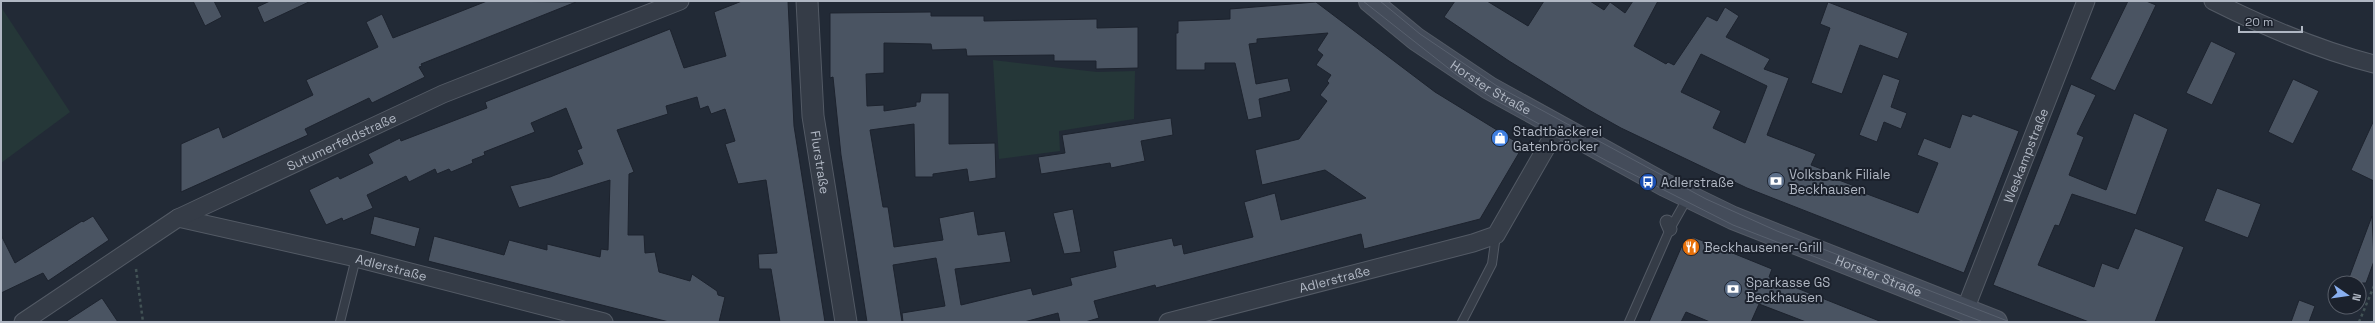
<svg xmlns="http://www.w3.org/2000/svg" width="2375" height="323" font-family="'Space Grotesk',sans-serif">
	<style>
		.green { fill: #253738 }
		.building { fill: #4a5462; stroke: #1d232e; fill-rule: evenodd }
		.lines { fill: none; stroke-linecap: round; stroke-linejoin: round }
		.service-casing { stroke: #535a65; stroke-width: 10 }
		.pedestrian-casing { stroke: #535a65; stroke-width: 15 }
		.minor-casing { stroke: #535a65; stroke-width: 19 }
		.tertiary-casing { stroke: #535a65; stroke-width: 23 }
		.secondary-casing { stroke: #535a65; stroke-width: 24 }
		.path { stroke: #425255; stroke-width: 2.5; stroke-dasharray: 3 3; stroke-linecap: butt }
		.service { stroke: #353c47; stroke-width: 8 }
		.pedestrian { stroke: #353c47; stroke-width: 13 }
		.minor { stroke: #353c47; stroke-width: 17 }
		.tertiary { stroke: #353c47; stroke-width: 21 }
		.secondary { stroke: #444c5a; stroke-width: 22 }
		.tram { stroke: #58606e; stroke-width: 1 }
		.labels { text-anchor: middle; stroke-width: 4; stroke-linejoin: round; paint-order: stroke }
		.street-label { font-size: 13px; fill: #b0b7c3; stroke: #1b212c }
		.poi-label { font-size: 13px; fill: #b0b7c3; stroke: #1b212c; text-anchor: start }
	</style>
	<rect width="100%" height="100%" fill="#222a36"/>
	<g class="green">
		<polygon points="1,7 70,112 1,163"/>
		<polygon points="993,60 1097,72 1135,71 1134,119 1059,131 1060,151 999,159"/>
	</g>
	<g class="building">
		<polygon points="193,1 214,1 222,17 205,26"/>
		<polygon points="270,1 311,1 264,23 257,7"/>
		<polygon points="487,1 576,2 421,64 422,66 419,67 425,77 372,103 369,98 305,129 308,135 181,192 181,144 219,127 223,138 313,95 306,80 378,47 366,22 382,14 393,38"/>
		<polygon points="742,1 788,1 794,126 825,322 780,322 771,269 759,269 758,254 777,253 766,180 738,184 725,144 735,141 725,109 711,114 708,106 700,109 697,97 666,106 668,114 617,130 634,172 629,174 628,235 644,235 645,253 655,252 659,272 690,281 692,274 717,291 718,295 725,297 719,322 669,322 428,261 434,236 504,255 509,240 547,250 547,244 600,257 601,249 608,250 610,180 519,208 510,186 550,177 583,164 577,150 582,148 566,108 531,123 535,132 484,152 485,155 472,160 473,163 451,172 449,169 437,174 435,169 409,182 406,176 367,195 373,208 343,221 342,218 326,225 309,190 338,176 340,179 373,163 368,154 400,138 401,141 487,108 485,102 670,29 684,68 726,56 714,12"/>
		<path d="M1455 1H1487L1528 26 1544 1H1590L1604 10 1610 2 1625 13 1633 1H1658L1634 46 1666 64 1668 62 1674 65 1707 16 1717 21 1725 7 1739 16 1726 37 1770 59 1764 69 1789 78 1767 135 1816 154 1811 165 1837 175 1836 179 1860 188 1859 191 1918 213 1938 163 1917 155 1924 138 1950 148 1962 114 1971 117 1973 114 2019 131 1964 273 1747 188 1621 128 1587 109 1509 61 1444 17ZM1701 54 1767 86 1745 143 1713 128 1721 111 1681 92Z"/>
		<polygon points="2128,1 2146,1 2156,5 2115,91 2090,79"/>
		<polygon points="1316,2 1435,92 1523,146 1480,219 1364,249 1361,234 1156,288 1155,285 1094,301 1099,318 1085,322 1060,322 1058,313 1024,322 903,322 902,313 945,306 936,258 893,265 902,322 867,322 841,155 833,77 830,78 830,13 931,12 931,16 984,16 984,21 1097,19 1097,28 1138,27 1138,68 1096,69 1096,61 1054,61 1054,55 967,56 966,49 932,50 931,44 884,43 884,73 866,74 867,106 884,105 884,111 916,106 916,102 920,102 921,93 949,93 949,144 995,143 996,178 969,182 967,169 933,174 933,177 915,177 914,124 870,130 883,207 888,207 894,247 943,240 939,218 974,211 978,235 1005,231 1011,262 955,269 961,305 1031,288 1033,295 1072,285 1070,278 1116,267 1113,251 1172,238 1174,246 1182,244 1184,254 1253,237 1244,202 1275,193 1281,220 1366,198 1325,170 1262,185 1255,150 1299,139 1327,101 1320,95 1329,83 1327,81 1331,75 1316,65 1323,55 1317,50 1328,33 1257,39 1257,43 1249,44 1256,84 1288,78 1291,91 1259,99 1262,117 1248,120 1235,63 1205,63 1205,70 1176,70 1176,33 1178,33 1178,21 1230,19 1230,9"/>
		<polygon points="1828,2 1908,33 1898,59 1860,45 1842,94 1811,83 1830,28 1820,24"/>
		<polygon points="2211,41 2236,53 2212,105 2186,93"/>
		<polygon points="1883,74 1900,80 1891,107 1907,113 1901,129 1884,122 1877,142 1859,135"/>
		<polygon points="2293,79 2319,91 2293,144 2268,132"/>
		<polygon points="2071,84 2096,95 2077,134 2084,137 2069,175 2106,190 2134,113 2168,129 2136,215 2072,194 2059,226 2055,225 2038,265 2094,287 2102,263 2118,269 2135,228 2184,247 2155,322 2089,322 1993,285"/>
		<polygon points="1171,118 1173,135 1141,141 1145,161 1111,168 1110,163 1041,174 1038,157 1065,153 1062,135"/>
		<polygon points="2374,120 2374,181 2351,170"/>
		<polygon points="2217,188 2261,204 2248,238 2204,221"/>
		<polygon points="1073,209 1081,252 1064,254 1053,213"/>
		<polygon points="93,216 109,240 48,281 43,273 1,293 1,235 15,263 82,221 83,222"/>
		<polygon points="374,216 420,228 415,247 370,234"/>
		<polygon points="2372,216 2374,261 2366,283 2347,283"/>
		<polygon points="1693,237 1772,269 1769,277 1882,322 1806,322 1759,304 1751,322 1710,322 1686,312 1681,322 1649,322 1684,241"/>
		<polygon points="102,298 118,322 65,322"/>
		<polygon points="2299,300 2315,306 2309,322 2291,322"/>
	</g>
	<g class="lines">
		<defs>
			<g id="service">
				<polyline points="340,322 356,258"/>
				<polyline points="1462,322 1492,264 1496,235"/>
				<polyline points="1629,322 1670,229 1688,197"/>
			</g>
			<polyline id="pedestrian" points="1667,222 1670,229"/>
			<g id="minor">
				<path d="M2213 1C2265 27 2318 50 2374 64"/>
				<path id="s1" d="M178 218 356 258 604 322"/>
				<path id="s2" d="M1965 310 2086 1"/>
				<path id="s3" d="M23 322 178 218 443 94 680 1"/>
				<path id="s4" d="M1168 322 1473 243 1496 235 1558 127"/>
			</g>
			<g id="tertiary">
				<path id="s5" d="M807 1 813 116 846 322"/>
			</g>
			<g id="secondary">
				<path id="s6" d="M1370 1 1416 39 1489 88 1665 185 1733 218 1996 322"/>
			</g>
		</defs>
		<use href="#service" class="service-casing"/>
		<use href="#pedestrian" class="pedestrian-casing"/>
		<use href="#minor" class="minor-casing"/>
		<use href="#tertiary" class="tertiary-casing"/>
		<use href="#secondary" class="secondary-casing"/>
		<g class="path">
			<polyline points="136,269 143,322"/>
			<polyline points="2359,322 2374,286"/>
		</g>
		<use href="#service" class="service"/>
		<use href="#pedestrian" class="pedestrian"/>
		<use href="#minor" class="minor"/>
		<use href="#tertiary" class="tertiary"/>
		<use href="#secondary" class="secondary"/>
		<g class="tram">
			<polyline points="1363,1 1457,75 1497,101 1607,161 1733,225 1983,322"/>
			<polyline points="1380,1 1420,34 1497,86 1706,199 1777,231 2010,322"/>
		</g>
	</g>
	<defs>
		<symbol id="shop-disc" viewBox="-11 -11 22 22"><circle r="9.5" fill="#3f7fe0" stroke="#1b212c"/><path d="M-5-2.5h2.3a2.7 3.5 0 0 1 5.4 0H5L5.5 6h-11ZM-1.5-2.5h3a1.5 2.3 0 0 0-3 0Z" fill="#fff"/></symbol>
		<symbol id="bank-disc" viewBox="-11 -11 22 22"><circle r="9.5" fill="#5c6f8a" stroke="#1b212c"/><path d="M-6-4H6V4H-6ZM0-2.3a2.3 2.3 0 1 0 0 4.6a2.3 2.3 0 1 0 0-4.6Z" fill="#fff"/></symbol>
		<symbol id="bus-disc" viewBox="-11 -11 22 22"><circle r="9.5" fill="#1a4fb4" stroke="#1b212c"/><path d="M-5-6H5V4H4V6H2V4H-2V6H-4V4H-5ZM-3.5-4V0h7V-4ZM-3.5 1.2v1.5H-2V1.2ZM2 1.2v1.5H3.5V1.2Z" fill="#fff"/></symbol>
		<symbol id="restaurant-disc" viewBox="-11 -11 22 22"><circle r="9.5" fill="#e8710a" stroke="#1b212c"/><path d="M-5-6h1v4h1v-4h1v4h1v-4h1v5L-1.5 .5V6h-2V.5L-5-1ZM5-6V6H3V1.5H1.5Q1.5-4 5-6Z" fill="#fff"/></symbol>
	</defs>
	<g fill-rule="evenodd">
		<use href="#shop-disc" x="1490" y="128" width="20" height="20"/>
		<use href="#bank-disc" x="1766" y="171" width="20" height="20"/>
		<use href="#bus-disc" x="1638" y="172" width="20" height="20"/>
		<use href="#restaurant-disc" x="1681" y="237" width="20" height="20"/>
		<use href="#bank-disc" x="1723" y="279" width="20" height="20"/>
	</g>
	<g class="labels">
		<g class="street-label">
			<text dy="5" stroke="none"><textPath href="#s6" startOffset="149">Horster Straße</textPath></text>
			<text dy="5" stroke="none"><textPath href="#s3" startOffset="367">Sutumerfeldstraße</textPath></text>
			<text dy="5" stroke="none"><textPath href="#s2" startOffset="166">Weskampstraße</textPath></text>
			<text dy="5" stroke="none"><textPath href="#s5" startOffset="162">Flurstraße</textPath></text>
			<text dy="5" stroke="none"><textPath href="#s1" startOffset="219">Adlerstraße</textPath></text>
			<text dy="5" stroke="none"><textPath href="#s6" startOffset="581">Horster Straße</textPath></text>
			<text dy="5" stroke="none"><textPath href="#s4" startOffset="172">Adlerstraße</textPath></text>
		</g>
		<g class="poi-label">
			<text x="1513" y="136">Stadtbäckerei<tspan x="1513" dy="15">Gatenbröcker</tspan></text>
			<text x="1789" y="179">Volksbank Filiale<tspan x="1789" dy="15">Beckhausen</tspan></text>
			<text x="1661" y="187">Adlerstraße</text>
			<text x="1704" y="252">Beckhausener-Grill</text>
			<text x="1746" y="287">Sparkasse GS<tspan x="1746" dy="15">Beckhausen</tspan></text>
		</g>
	</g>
	<rect width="2375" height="323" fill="none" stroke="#b0b7c3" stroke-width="4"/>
	<g transform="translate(2347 295) rotate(103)"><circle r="19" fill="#1b212c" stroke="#575d68"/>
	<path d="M0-3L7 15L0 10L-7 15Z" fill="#89afef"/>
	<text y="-6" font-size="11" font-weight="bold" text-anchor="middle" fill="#b0b7c3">N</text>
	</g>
	<path d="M2239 26v6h63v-6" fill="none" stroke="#b0b7c3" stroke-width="2"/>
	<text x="2245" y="26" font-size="12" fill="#b0b7c3" stroke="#1b212c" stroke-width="3" paint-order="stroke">20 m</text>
</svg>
